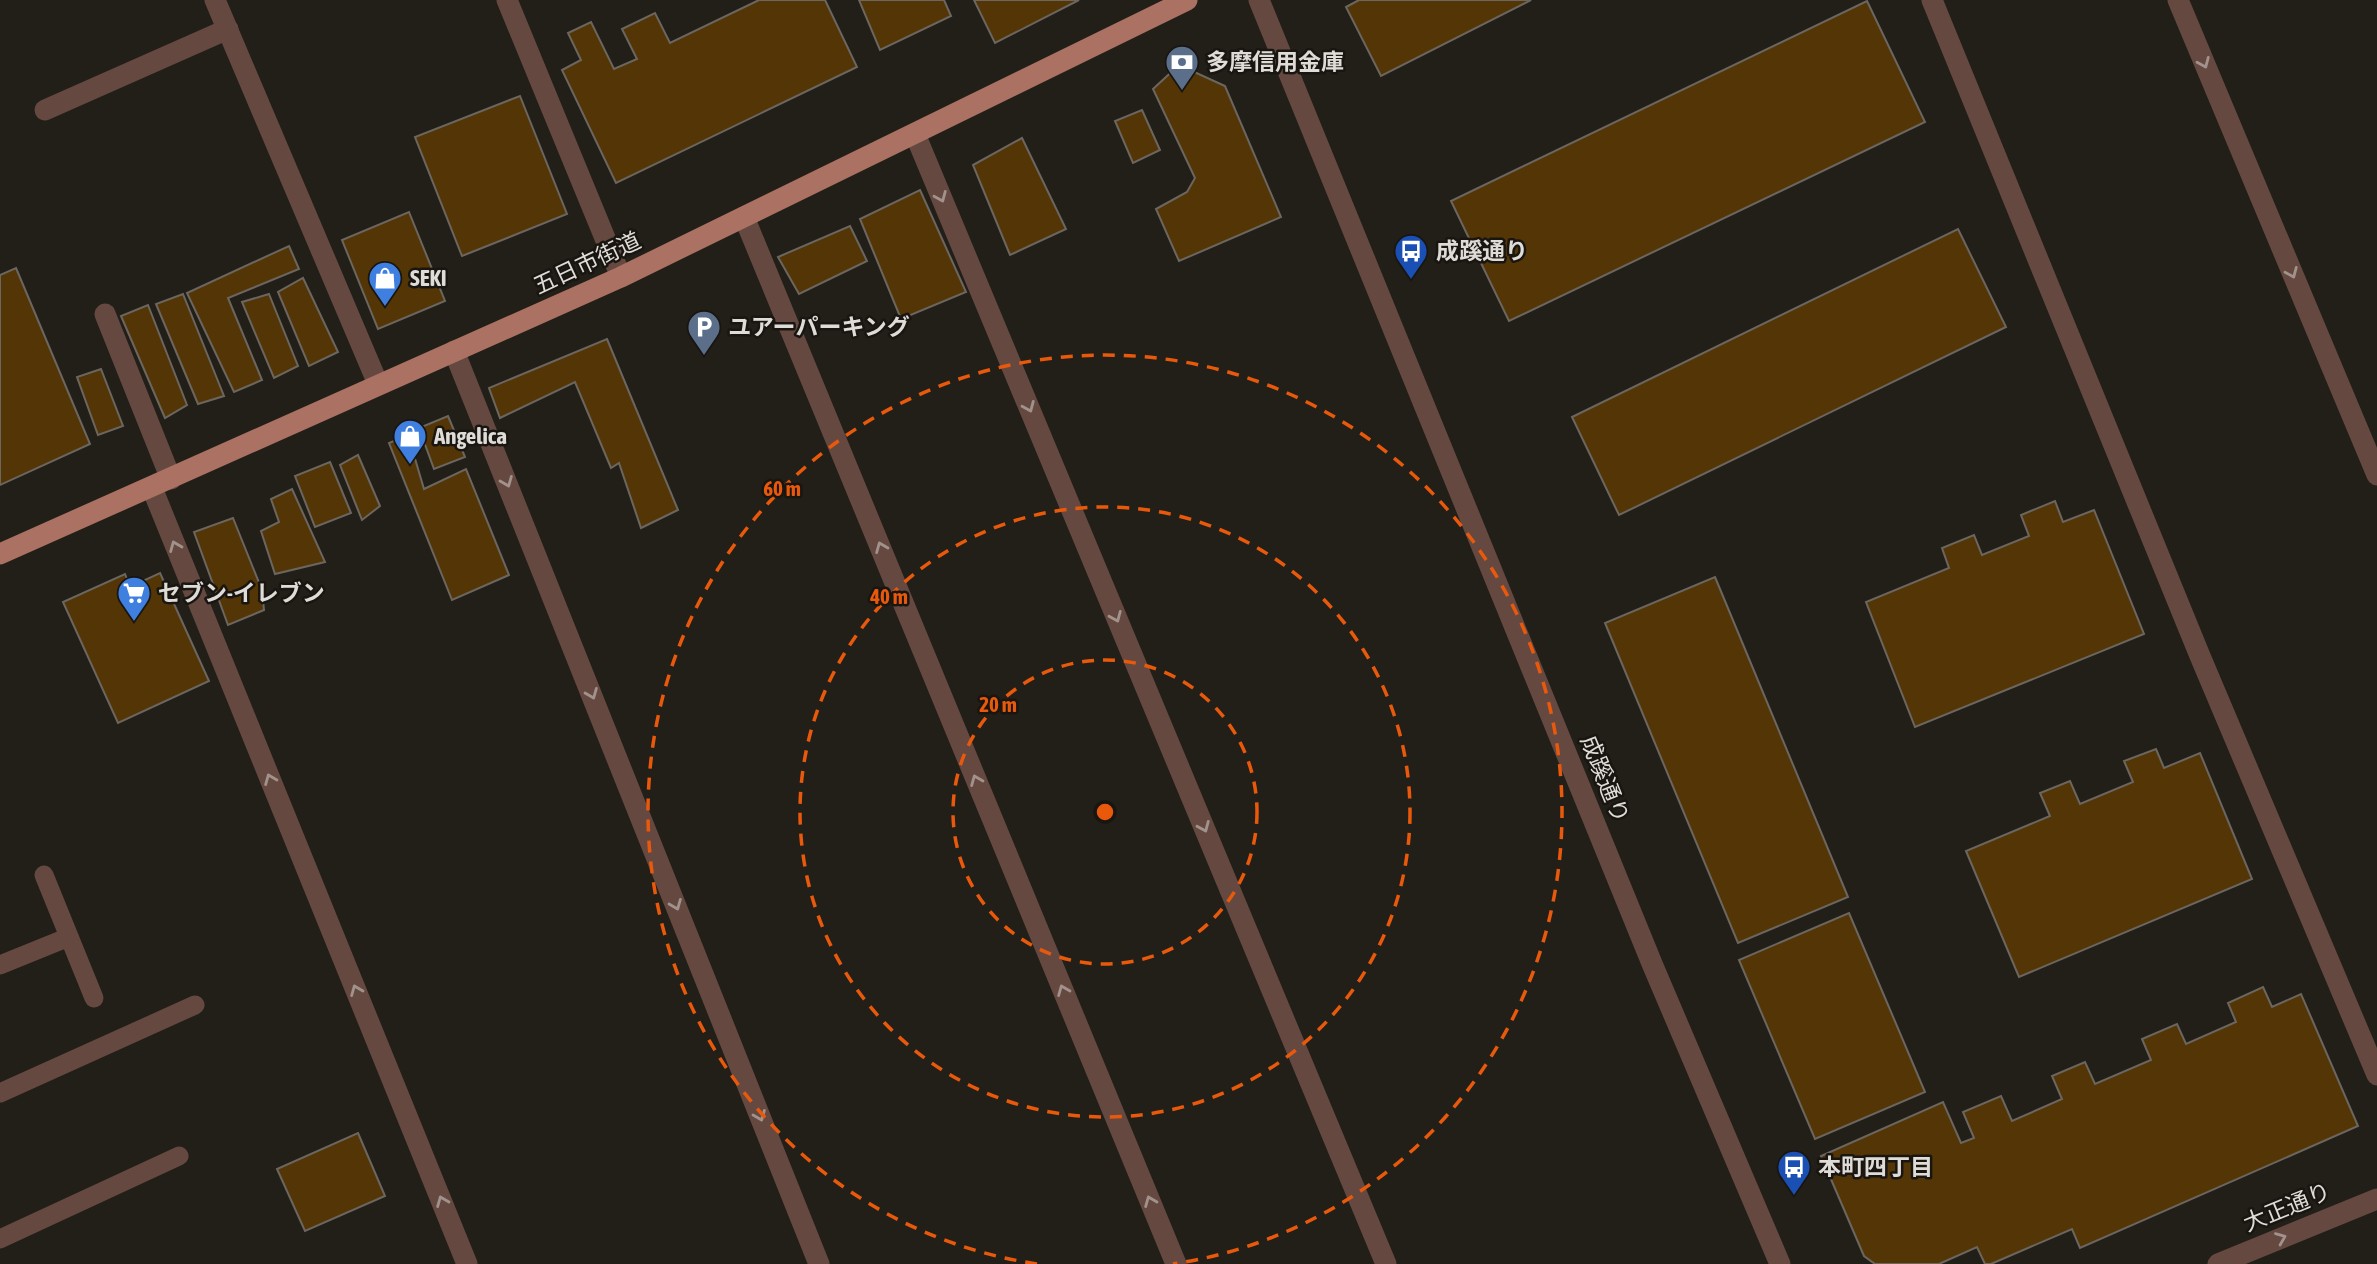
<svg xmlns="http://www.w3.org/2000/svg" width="2377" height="1264" font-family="'Asap Condensed','Noto Sans JP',sans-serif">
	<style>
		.building { fill: #543505; stroke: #6b6660; stroke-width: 2 }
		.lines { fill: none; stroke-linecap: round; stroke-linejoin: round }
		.service { stroke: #654941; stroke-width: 19 }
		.minor { stroke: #654941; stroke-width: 21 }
		.tertiary { stroke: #654941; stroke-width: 21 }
		.primary { stroke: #ab7162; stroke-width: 21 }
		.oneway { stroke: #a2928c }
		.ring { fill: none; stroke: #e8590c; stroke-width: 3.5; stroke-dasharray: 12 9 }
		.labels { text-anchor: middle; stroke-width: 5; stroke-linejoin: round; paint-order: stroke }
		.poi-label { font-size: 23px; font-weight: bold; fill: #dfdcd8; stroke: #191510; text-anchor: start }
		.street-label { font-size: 23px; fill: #dfdcd8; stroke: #191510 }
		.centre { fill: #e8590c; stroke: #191510; stroke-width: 3.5 }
		.ring-label { font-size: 21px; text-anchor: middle; font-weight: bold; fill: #e8590c; stroke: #191510; stroke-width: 5; stroke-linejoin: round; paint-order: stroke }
	</style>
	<rect width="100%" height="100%" fill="#221f19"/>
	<g class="building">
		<polygon points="759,0 825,0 857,67 616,183 562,70 581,60 568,33 591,22 614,69 637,59 622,29 655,13 670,43"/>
		<polygon points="859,0 944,0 951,16 880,50"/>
		<polygon points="974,0 1079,0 995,43"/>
		<polygon points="1359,0 1531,0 1381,76 1346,7"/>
		<polygon points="1867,1 1925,122 1509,321 1451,201"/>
		<polygon points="1179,65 1225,86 1281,217 1179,261 1156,209 1187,192 1195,178 1153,89"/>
		<polygon points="520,96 567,214 462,256 415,137"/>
		<polygon points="1142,110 1160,150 1133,163 1115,121"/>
		<polygon points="1022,138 1066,229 1010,255 973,165"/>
		<polygon points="920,190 966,292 901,319 860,219"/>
		<polygon points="409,212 445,301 378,329 342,240"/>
		<polygon points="850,226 867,261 799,294 778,257"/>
		<polygon points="1958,229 2006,327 1619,515 1572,417"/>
		<polygon points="289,246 299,269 228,298 262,380 234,392 187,293"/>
		<polygon points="16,268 90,444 0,485 0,275"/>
		<polygon points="303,278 338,352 309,366 278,292"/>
		<polygon points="183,294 224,396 198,404 156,304"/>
		<polygon points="269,294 298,366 274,378 242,302"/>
		<polygon points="148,305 187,405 165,418 121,316"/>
		<polygon points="607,339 678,510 641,528 619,463 611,468 575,382 500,418 489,388"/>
		<polygon points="101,369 123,426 98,435 77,377"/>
		<polygon points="448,416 465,457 434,469 419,428"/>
		<polygon points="408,435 424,489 466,469 509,575 452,600 389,443"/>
		<polygon points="358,455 380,506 362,520 340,465"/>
		<polygon points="330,462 351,513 315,527 295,476"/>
		<polygon points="292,489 325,562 275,574 261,531 279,522 271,499"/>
		<polygon points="2055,501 2063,522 2094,510 2144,634 1915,727 1866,602 1949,568 1942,548 1974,535 1982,555 2029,536 2021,515"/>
		<polygon points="233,518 262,590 264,610 228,625 194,532"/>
		<polygon points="160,573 209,681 118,723 63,602 125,574 130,587"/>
		<polygon points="1715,577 1848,897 1738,943 1605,623"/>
		<polygon points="2156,749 2164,768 2200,753 2252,879 2019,977 1966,851 2050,816 2040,793 2070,781 2080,804 2133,782 2124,761"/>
		<polygon points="1849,913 1925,1092 1815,1139 1739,960"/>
		<polygon points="2263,987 2272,1007 2301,994 2358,1126 2080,1248 2072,1229 1991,1264 1985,1264 1977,1247 1939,1264 1875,1264 1864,1256 1821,1156 1943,1102 1961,1143 1974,1138 1963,1112 2001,1096 2012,1121 2062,1099 2052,1076 2085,1062 2095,1084 2151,1060 2142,1039 2177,1024 2186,1044 2236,1022 2228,1003"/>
		<polygon points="358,1133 385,1196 305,1231 277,1169"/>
	</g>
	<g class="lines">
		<g class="service">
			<polyline points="44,875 94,998"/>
			<polyline points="0,965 69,937"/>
			<polyline points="0,1093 195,1005"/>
			<polyline points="0,1239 179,1156"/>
		</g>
		<g class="minor">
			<polyline points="215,0 378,384"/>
			<polyline points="507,0 621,277"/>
			<polyline points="1932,0 2200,656 2377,1075"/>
			<polyline points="2178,0 2377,475"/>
			<polyline points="45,110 228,29"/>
			<polyline points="915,134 1386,1264"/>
			<polyline points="744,217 1176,1264"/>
			<polyline points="105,314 171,479"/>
			<polyline points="454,351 819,1264"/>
			<polyline points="152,488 467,1264"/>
			<polyline points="2218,1264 2377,1199"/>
		</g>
		<polyline class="tertiary" points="1259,0 1653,966 1780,1264"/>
		<polyline class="primary" points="0,554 621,277 1187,0"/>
	</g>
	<defs><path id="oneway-chevron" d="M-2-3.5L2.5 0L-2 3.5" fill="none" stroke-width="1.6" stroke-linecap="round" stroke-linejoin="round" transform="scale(1.75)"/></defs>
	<g class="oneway">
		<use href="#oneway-chevron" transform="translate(2204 63) rotate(67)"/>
		<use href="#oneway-chevron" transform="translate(941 197) rotate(67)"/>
		<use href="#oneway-chevron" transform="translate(2292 273) rotate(67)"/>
		<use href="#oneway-chevron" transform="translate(1029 407) rotate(67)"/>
		<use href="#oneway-chevron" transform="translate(507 482) rotate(68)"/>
		<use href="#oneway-chevron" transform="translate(175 546) rotate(-112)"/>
		<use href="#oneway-chevron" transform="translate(881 547) rotate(-112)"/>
		<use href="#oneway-chevron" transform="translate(1116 617) rotate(67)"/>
		<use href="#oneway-chevron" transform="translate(592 694) rotate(68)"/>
		<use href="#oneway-chevron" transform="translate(270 779) rotate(-112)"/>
		<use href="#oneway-chevron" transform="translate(976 780) rotate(-112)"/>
		<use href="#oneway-chevron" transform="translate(1204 827) rotate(67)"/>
		<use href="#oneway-chevron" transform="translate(676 905) rotate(68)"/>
		<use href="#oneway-chevron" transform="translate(356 990) rotate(-112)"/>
		<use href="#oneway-chevron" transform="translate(1063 990) rotate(-112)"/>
		<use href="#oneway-chevron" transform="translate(760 1116) rotate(68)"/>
		<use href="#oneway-chevron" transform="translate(442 1201) rotate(-112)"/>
		<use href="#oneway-chevron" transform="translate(1150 1201) rotate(-112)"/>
		<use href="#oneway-chevron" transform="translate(2281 1238) rotate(-22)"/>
	</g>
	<g class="ring">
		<circle cx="1105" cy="812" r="152"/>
		<circle cx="1105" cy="812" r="305"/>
		<path d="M1037 1264A457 457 0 1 1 1173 1264"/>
	</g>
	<defs>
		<symbol id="bank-pin" viewBox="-11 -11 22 30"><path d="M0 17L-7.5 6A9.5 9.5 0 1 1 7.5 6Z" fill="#5c6f8a" stroke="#191510"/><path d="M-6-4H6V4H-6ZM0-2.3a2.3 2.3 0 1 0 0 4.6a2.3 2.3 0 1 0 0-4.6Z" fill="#fff"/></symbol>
		<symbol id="bus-pin" viewBox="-11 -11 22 30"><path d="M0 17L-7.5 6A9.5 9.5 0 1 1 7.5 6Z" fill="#1a4fb4" stroke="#191510"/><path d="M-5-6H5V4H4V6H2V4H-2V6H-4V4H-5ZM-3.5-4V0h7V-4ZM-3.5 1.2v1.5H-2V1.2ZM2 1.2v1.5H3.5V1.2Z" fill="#fff"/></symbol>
		<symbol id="shop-pin" viewBox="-11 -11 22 30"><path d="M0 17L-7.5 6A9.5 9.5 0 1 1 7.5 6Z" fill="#3f7fe0" stroke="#191510"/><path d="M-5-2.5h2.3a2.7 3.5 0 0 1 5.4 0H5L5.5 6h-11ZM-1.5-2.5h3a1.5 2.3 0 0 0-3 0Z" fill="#fff"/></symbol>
		<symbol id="parking-pin" viewBox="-11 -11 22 30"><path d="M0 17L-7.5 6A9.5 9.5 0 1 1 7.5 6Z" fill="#5c6f8a" stroke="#191510"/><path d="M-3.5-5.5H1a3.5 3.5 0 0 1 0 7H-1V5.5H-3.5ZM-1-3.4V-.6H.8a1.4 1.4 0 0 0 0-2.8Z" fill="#fff"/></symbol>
		<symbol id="supermarket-pin" viewBox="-11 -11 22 30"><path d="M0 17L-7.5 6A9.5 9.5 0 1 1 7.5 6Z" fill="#3f7fe0" stroke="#191510"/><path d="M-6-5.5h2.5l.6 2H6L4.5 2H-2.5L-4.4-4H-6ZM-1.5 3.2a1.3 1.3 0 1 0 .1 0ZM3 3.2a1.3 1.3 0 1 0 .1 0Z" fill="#fff"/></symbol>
	</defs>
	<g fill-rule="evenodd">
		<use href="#bank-pin" x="1163" y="43" width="38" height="52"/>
		<use href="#bus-pin" x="1392" y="232" width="38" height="52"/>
		<use href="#shop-pin" x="366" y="259" width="38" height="52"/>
		<use href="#parking-pin" x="685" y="308" width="38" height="52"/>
		<use href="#shop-pin" x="391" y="417" width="38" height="52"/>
		<use href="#supermarket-pin" x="115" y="574" width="38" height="52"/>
		<use href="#bus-pin" x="1775" y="1148" width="38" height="52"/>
	</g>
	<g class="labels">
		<g class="poi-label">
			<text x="1206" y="70">多摩信用金庫</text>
			<text x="1436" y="259">成蹊通り</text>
			<text x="410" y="286">SEKI</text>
			<text x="728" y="335">ユアーパーキング</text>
			<text x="434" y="444">Angelica</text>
			<text x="158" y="601">セブン-イレブン</text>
			<text x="1818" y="1175">本町四丁目</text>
		</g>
		<g class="street-label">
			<text transform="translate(587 263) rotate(-25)" y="8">五日市街道</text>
			<text transform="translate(1605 779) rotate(68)" y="8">成蹊通り</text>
			<text transform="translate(2287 1207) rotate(-22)" y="8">大正通り</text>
		</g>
	</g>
	<circle cx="1105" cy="812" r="10" class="centre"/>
	<g class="ring-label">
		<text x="782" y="496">60 m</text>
		<text x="889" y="604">40 m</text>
		<text x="998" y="712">20 m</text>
	</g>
</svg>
